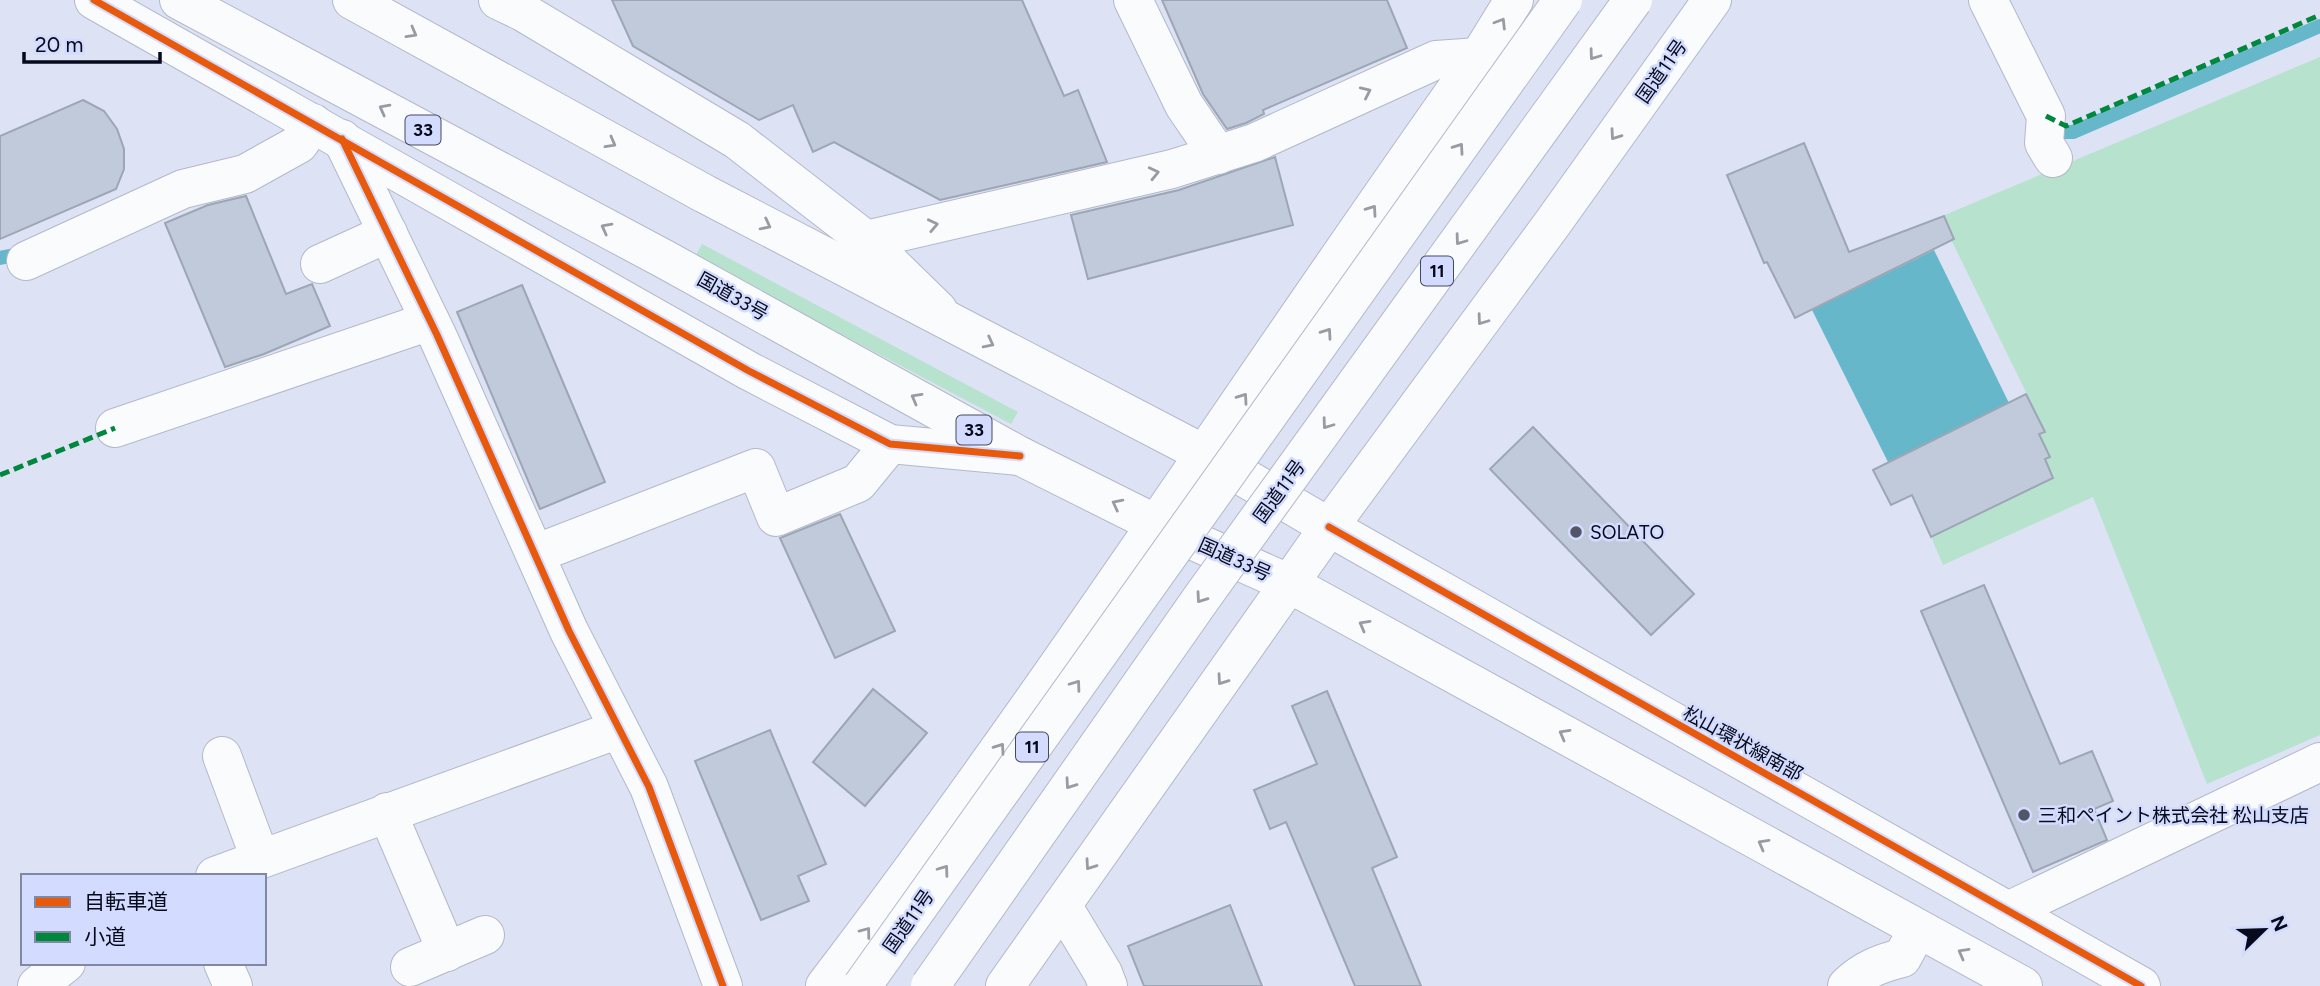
<svg xmlns="http://www.w3.org/2000/svg" width="2320" height="986" font-family="Figtree,'Noto Sans JP',sans-serif">
	<style>
		.green { fill: #b7e3ce }
		.water { fill: #67b7cb }
		.lines { fill: none; stroke-linecap: round; stroke-linejoin: round }
		.stream { stroke: #67b7cb; stroke-width: 14 }
		.building { fill: #c0cada; stroke: #9ca6b5; stroke-width: 2 }
		.street-casing { stroke: #b3b8ca; stroke-width: 40 }
		.secondary-casing { stroke: #b3b8ca; stroke-width: 40 }
		.highway-casing { stroke: #b3b8ca; stroke-width: 40 }
		.street { stroke: #fafbfd; stroke-width: 38 }
		.secondary { stroke: #fafbfd; stroke-width: 38 }
		.highway { stroke: #fafbfd; stroke-width: 38 }
		.highway-bridge-casing { stroke: #b3b8ca; stroke-width: 40; stroke-linecap: butt }
		.highway-bridge { stroke: #fafbfd; stroke-width: 38 }
		.quiet { stroke: #00873e; stroke-width: 5; stroke-dasharray: 10 5; stroke-linecap: butt }
		.cycleway-casing { stroke: #d3dcfe; stroke-width: 11 }
		.cycleway { stroke: #e8590c; stroke-width: 7 }
		.oneway { stroke: #989ba3 }
		.poi-dot { fill: #515668; stroke: #d3dcfe; stroke-width: 2.5 }
		.labels { text-anchor: middle; stroke-width: 5; stroke-linejoin: round; paint-order: stroke }
		.shield { fill: #d3dcfe; stroke: #444960; stroke-width: 2 }
		.shield-label { font-size: 18px; font-weight: bold; fill: #060a1c }
		.street-label { font-size: 19px; fill: #060a1c; stroke: #d3dcfe }
		.poi-label { font-size: 19px; fill: #060a1c; stroke: #d3dcfe; text-anchor: start }
	</style>
	<rect width="100%" height="100%" fill="#dde2f4"/>
	<g class="green">
		<polygon points="2320,57 2320,735 2207,784 2093,497 1943,565 1931,537 2053,478 2045,459 2050,457 2039,434 2045,431 1940,217"/>
		<polygon points="702,244 1018,412 1011,424 695,257"/>
	</g>
	<polygon class="water" points="1934,250 2009,403 1888,462 1812,310"/>
	<g class="lines">
		<g class="stream">
			<polyline points="2063,132 2073,132 2320,26"/>
			<polyline points="0,258 25,253"/>
		</g>
	</g>
	<g class="building">
		<polygon points="612,0 1022,0 1064,96 1078,90 1107,162 940,200 834,142 813,152 793,105 759,120 633,46"/>
		<polygon points="1162,0 1387,0 1407,48 1263,110 1264,114 1246,123 1227,129 1203,94"/>
		<polygon points="83,100 104,111 117,129 124,149 124,169 116,189 0,239 0,136"/>
		<polygon points="1804,143 1849,252 1944,216 1954,239 1795,318 1767,262 1764,263 1727,175"/>
		<polygon points="1275,157 1293,225 1088,279 1071,215 1179,190"/>
		<polygon points="246,196 286,294 312,284 330,326 264,354 225,367 165,223 208,205"/>
		<polygon points="522,285 605,482 540,509 457,312"/>
		<polygon points="2026,394 2045,432 2039,434 2050,457 2045,459 2053,478 1931,537 1912,495 1891,505 1873,470"/>
		<polygon points="1533,427 1694,594 1651,635 1490,469"/>
		<polygon points="840,514 895,631 835,658 780,538"/>
		<polygon points="1984,585 2060,764 2092,751 2113,801 2094,809 2107,840 2033,872 1921,611"/>
		<polygon points="873,689 927,733 865,806 813,762"/>
		<polygon points="1327,691 1397,857 1372,868 1421,986 1355,986 1286,822 1270,829 1254,790 1317,764 1292,706"/>
		<polygon points="770,730 826,864 798,876 809,901 761,920 695,761"/>
		<polygon points="1230,905 1262,986 1144,986 1128,946"/>
	</g>
	<g class="lines">
		<defs>
			<g id="street">
				<polyline points="94,0 749,371 890,444 1020,456"/>
				<polyline points="498,0 523,12 737,140 866,240 938,310"/>
				<polyline points="1133,0 1184,105 1218,155"/>
				<polyline points="1988,0 2046,116 2044,143 2053,158"/>
				<polyline points="342,139 437,335 569,631 649,787 723,986"/>
				<polyline points="866,240 1172,169 1254,143 1436,60 1479,57"/>
				<polyline points="26,261 183,189 245,174 299,144 313,123"/>
				<polyline points="320,264 388,233"/>
				<polyline points="115,428 430,321"/>
				<polyline points="535,554 756,468 776,517 858,483 890,444"/>
				<polyline points="222,756 260,858"/>
				<polyline points="387,812 447,952"/>
				<polyline points="215,876 619,729"/>
				<polyline points="1062,905 1103,973 1108,986"/>
				<polyline points="2008,911 2320,762"/>
				<polyline points="223,963 233,986"/>
				<polyline points="410,967 485,935"/>
				<polyline points="37,986 66,963"/>
				<path d="M1847 986C1863 970 1881 963 1902 958L1918 929"/>
			</g>
			<g id="secondary">
				<polyline points="1329,527 2141,986"/>
				<polyline points="1290,584 2023,986"/>
			</g>
			<g id="highway">
				<polyline points="179,0 666,260 1020,456 1158,525 1290,584"/>
				<polyline points="352,0 705,194 1204,454 1329,527"/>
				<path d="M825 986C1055 685 1259 366 1479 57L1514 0"/>
				<polyline points="1005,986 1329,527 1552,224 1712,0"/>
			</g>
		</defs>
		<use href="#street" class="street-casing"/>
		<use href="#secondary" class="secondary-casing"/>
		<use href="#highway" class="highway-casing"/>
		<use href="#street" class="street"/>
		<use href="#secondary" class="secondary"/>
		<use href="#highway" class="highway"/>
		<defs>
			<g id="highway-bridge">
				<polyline points="862,986 1563,0"/>
				<polyline points="930,986 1203,596 1633,0"/>
			</g>
		</defs>
		<use href="#highway-bridge" class="highway-bridge-casing"/>
		<use href="#highway-bridge" class="highway-bridge"/>
		<g class="quiet">
			<polyline points="2046,116 2066,126 2320,15"/>
			<polyline points="0,475 115,428"/>
		</g>
		<defs>
			<g id="cycleway">
				<polyline points="94,0 749,371 890,444 1020,456"/>
				<polyline points="342,139 437,335 569,631 649,787 723,986"/>
				<polyline points="1329,527 2141,986"/>
			</g>
		</defs>
		<use href="#cycleway" class="cycleway-casing"/>
		<use href="#cycleway" class="cycleway"/>
	</g>
	<defs><path id="oneway-chevron" d="M-2-3.5L2.5 0L-2 3.5" fill="none" stroke-width="1.6" stroke-linecap="round" stroke-linejoin="round" transform="scale(1.75)"/></defs>
	<g class="oneway">
		<use href="#oneway-chevron" transform="translate(1501 23) rotate(-58)"/>
		<use href="#oneway-chevron" transform="translate(412 33) rotate(29)"/>
		<use href="#oneway-chevron" transform="translate(1594 55) rotate(126)"/>
		<use href="#oneway-chevron" transform="translate(1366 92) rotate(-25)"/>
		<use href="#oneway-chevron" transform="translate(384 109) rotate(-152)"/>
		<use href="#oneway-chevron" transform="translate(1615 135) rotate(125)"/>
		<use href="#oneway-chevron" transform="translate(611 143) rotate(29)"/>
		<use href="#oneway-chevron" transform="translate(1459 148) rotate(-55)"/>
		<use href="#oneway-chevron" transform="translate(1154 173) rotate(-13)"/>
		<use href="#oneway-chevron" transform="translate(1372 210) rotate(-55)"/>
		<use href="#oneway-chevron" transform="translate(766 225) rotate(27)"/>
		<use href="#oneway-chevron" transform="translate(933 225) rotate(-12)"/>
		<use href="#oneway-chevron" transform="translate(606 228) rotate(-152)"/>
		<use href="#oneway-chevron" transform="translate(1460 240) rotate(126)"/>
		<use href="#oneway-chevron" transform="translate(1482 320) rotate(126)"/>
		<use href="#oneway-chevron" transform="translate(1327 333) rotate(-55)"/>
		<use href="#oneway-chevron" transform="translate(989 343) rotate(27)"/>
		<use href="#oneway-chevron" transform="translate(916 398) rotate(-151)"/>
		<use href="#oneway-chevron" transform="translate(1243 398) rotate(-55)"/>
		<use href="#oneway-chevron" transform="translate(1327 424) rotate(126)"/>
		<use href="#oneway-chevron" transform="translate(1117 504) rotate(-153)"/>
		<use href="#oneway-chevron" transform="translate(1201 598) rotate(125)"/>
		<use href="#oneway-chevron" transform="translate(1364 625) rotate(-151)"/>
		<use href="#oneway-chevron" transform="translate(1222 680) rotate(125)"/>
		<use href="#oneway-chevron" transform="translate(1076 685) rotate(-54)"/>
		<use href="#oneway-chevron" transform="translate(1564 734) rotate(-151)"/>
		<use href="#oneway-chevron" transform="translate(1000 748) rotate(-55)"/>
		<use href="#oneway-chevron" transform="translate(1070 784) rotate(125)"/>
		<use href="#oneway-chevron" transform="translate(1763 844) rotate(-151)"/>
		<use href="#oneway-chevron" transform="translate(1090 865) rotate(125)"/>
		<use href="#oneway-chevron" transform="translate(944 870) rotate(-54)"/>
		<use href="#oneway-chevron" transform="translate(866 932) rotate(-53)"/>
		<use href="#oneway-chevron" transform="translate(1963 953) rotate(-151)"/>
	</g>
	<g class="poi-dot">
		<circle cx="1576" cy="532" r="7"/>
		<circle cx="2024" cy="815" r="7"/>
	</g>
	<g class="labels">
		<g class="shield">
			<rect x="405.5" y="115.5" width="35" height="29" rx="5"/>
			<rect x="1421" y="256.5" width="32" height="29" rx="5"/>
			<rect x="956.5" y="415.5" width="35" height="29" rx="5"/>
			<rect x="1016" y="732.5" width="32" height="29" rx="5"/>
		</g>
		<g class="shield-label">
			<text x="423" y="136">33</text>
			<text x="1437" y="277">11</text>
			<text x="974" y="436">33</text>
			<text x="1032" y="753">11</text>
		</g>
		<g class="street-label">
			<text transform="translate(1661 71) rotate(-55)" y="7">国道11号</text>
			<text transform="translate(733 296) rotate(29)" y="7">国道33号</text>
			<text transform="translate(1279 491) rotate(-54)" y="7">国道11号</text>
			<text transform="translate(1235 559) rotate(24)" y="7">国道33号</text>
			<text transform="translate(1743 743) rotate(29)" y="7">松山環状線南部</text>
			<text transform="translate(908 921) rotate(-55)" y="7">国道11号</text>
		</g>
		<g class="poi-label">
			<text x="1590" y="539">SOLATO</text>
			<text x="2038" y="822">三和ペイント株式会社 松山支店</text>
		</g>
	</g>
	<rect x="21" y="874" width="245" height="91" fill="#d3dcfe" stroke="#8188a4" stroke-width="2"/>
	<rect x="35" y="897" width="35" height="10" fill="#e8590c" stroke="#8188a4" stroke-width="2"/>
	<text x="84" y="909" font-size="21" fill="#060a1c">自転車道</text>
	<rect x="35" y="932" width="35" height="10" fill="#00873e" stroke="#8188a4" stroke-width="2"/>
	<text x="84" y="944" font-size="21" fill="#060a1c">小道</text>
	<g transform="translate(2264 930) rotate(67)" stroke="#d3dcfe" stroke-width="5" paint-order="stroke">
	<path d="M0-5L12 26L0 18L-12 26Z" fill="#060a1c"/>
	<text y="-10" font-size="19" font-weight="bold" text-anchor="middle" fill="#060a1c">N</text>
	</g>
	<path d="M24 52v10h136v-10" fill="none" stroke="#060a1c" stroke-width="3.5"/>
	<text x="35" y="52" font-size="21" fill="#060a1c" stroke="#d3dcfe" stroke-width="5" paint-order="stroke">20 m</text>
</svg>
